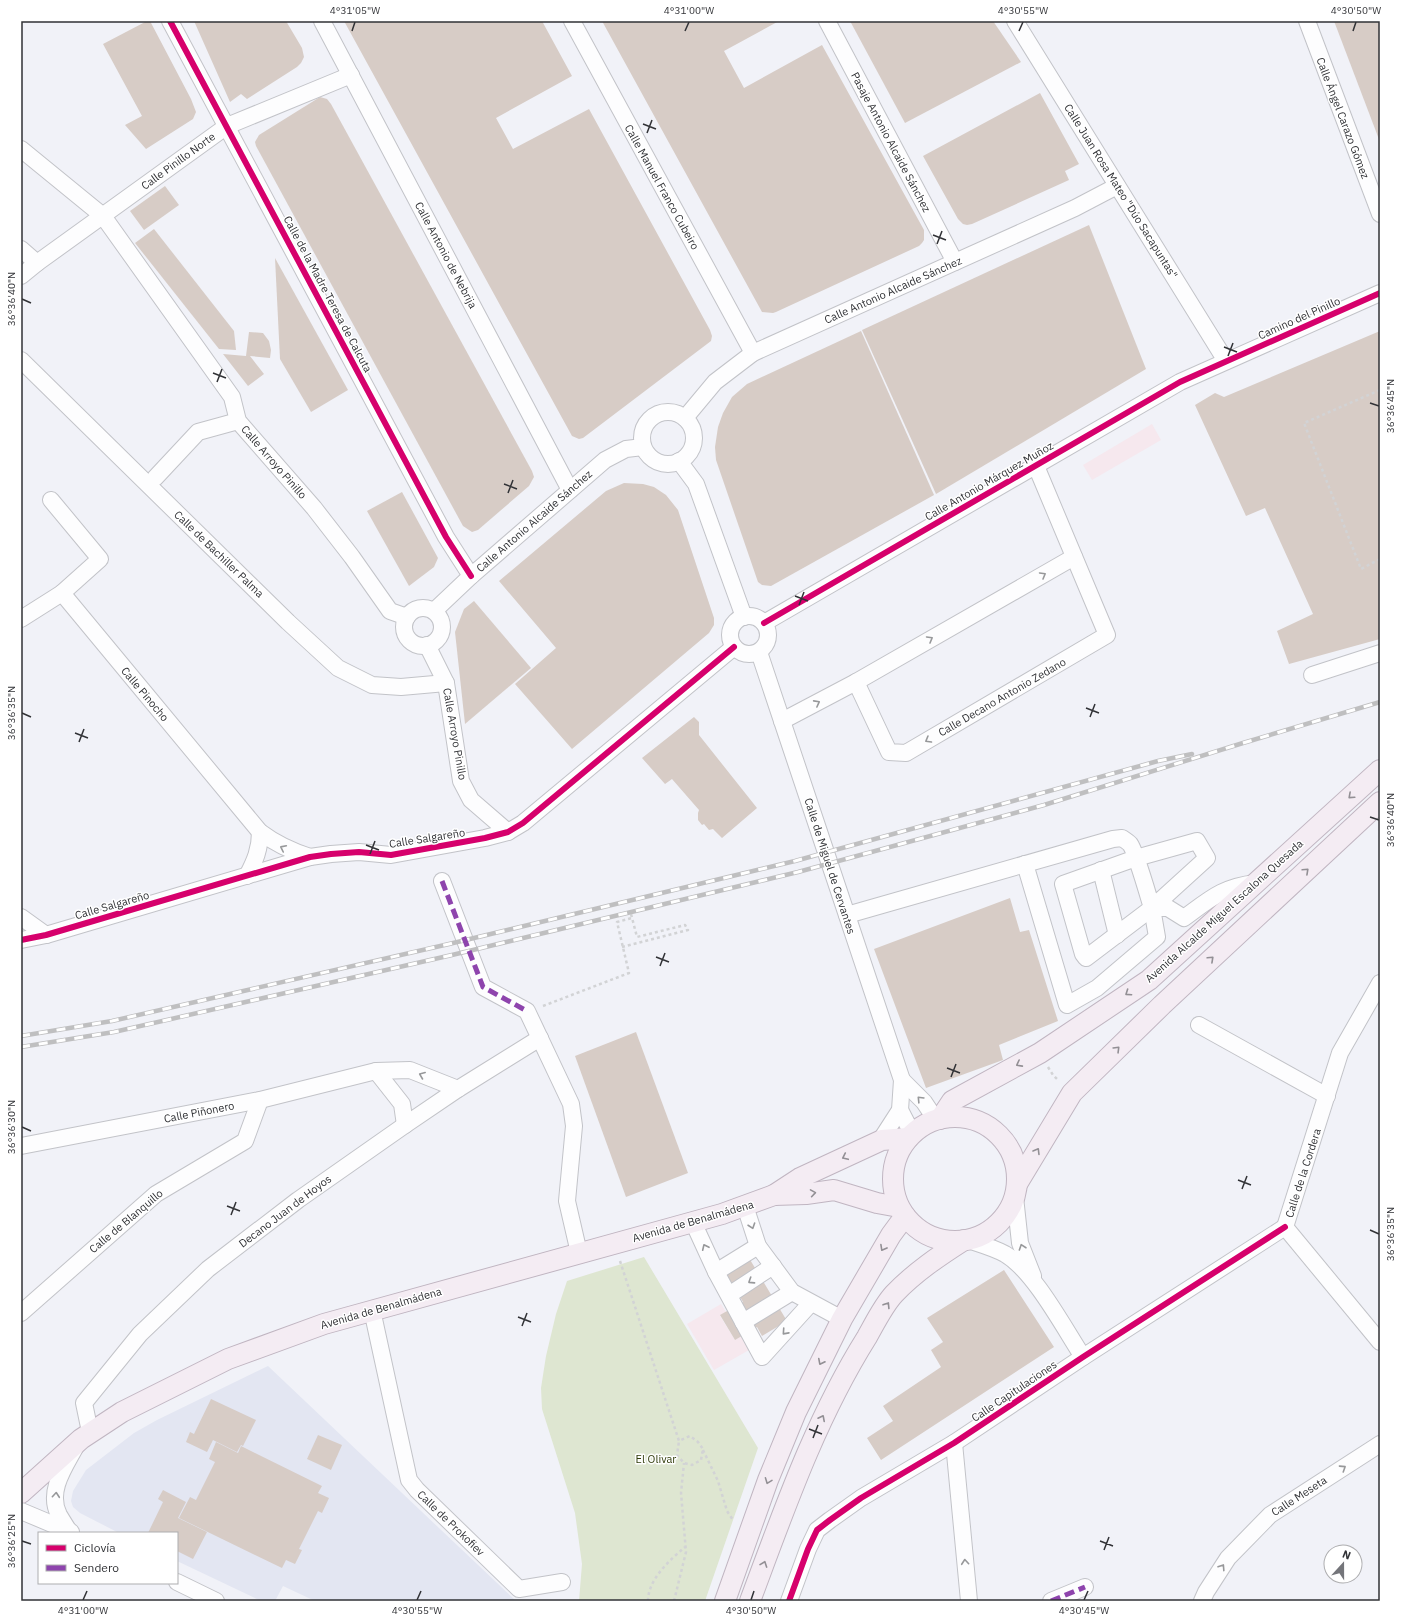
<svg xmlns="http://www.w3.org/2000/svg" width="1401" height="1622" font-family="'IBM Plex Sans',sans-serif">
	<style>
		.commercial { fill: #f6e8ee }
		.built { fill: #e3e6f2 }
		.green { fill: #dee6d1 }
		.building { fill: #d7ccc6 }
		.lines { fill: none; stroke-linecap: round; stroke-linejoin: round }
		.minor-casing { stroke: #c2c3c8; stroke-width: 18 }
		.major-casing { stroke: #c0b5c1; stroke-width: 22 }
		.path { stroke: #d2d3d5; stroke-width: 2.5; stroke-dasharray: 3 3; stroke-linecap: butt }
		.minor { stroke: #fdfdfe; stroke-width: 16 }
		.major { stroke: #f4ecf3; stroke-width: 20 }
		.rail-casing { stroke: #bfbfc0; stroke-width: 4.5 }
		.rail { stroke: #fff; stroke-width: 3; stroke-dasharray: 9; stroke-linecap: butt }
		.quiet { stroke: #8e44ad; stroke-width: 5; stroke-dasharray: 10 5; stroke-linecap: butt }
		.cycleway-casing { stroke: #fff; stroke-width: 8 }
		.cycleway { stroke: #d6006c; stroke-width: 6 }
		.oneway { stroke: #97989a }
		.oneway2 { stroke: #928f94 }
		.ticks { fill: none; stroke: #313236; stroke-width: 1.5 }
		.labels { text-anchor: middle; stroke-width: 3; stroke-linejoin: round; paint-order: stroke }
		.street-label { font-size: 11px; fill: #313236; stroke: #fff }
		.park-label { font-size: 11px; fill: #2f3b09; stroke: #fff }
		.neatline { fill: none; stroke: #313236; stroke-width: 1.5 }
		.ticks-label { font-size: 10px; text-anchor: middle; fill: #313236 }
	</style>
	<rect width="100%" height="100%" fill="#f1f2f8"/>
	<g class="commercial">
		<polygon points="1152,424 1161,440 1092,480 1083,465"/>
		<polygon points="721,1304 726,1312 720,1316 735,1340 741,1336 749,1350 714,1370 687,1324"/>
	</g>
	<polygon class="built" points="268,1366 516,1601 315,1601 283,1586 275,1601 261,1601 177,1561 177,1533 119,1533 80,1513 73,1507 71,1501 73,1491 86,1470 134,1433 157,1420"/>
	<polygon class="green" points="644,1257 758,1448 705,1601 579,1601 582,1564 575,1513 542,1409 541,1388 546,1356 556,1314 567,1281"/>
	<g class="building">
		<polygon points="147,21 150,21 191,99 196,112 193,119 146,149 125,125 142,116 103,44"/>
		<polygon points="194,21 286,21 302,48 304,57 301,63 297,67 247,99 241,94 230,102"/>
		<polygon points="344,21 542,21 572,76 496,118 513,149 589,109 710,330 712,336 711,341 583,438 579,439 572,436"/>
		<polygon points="602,21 779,21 724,51 744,88 822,45 924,230 924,240 922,243 919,246 776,312 773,313 762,312"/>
		<polygon points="850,21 993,21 1021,62 905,123"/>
		<polygon points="1334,21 1380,21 1380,142"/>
		<polygon points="1040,93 1079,164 1065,171 1069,180 972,224 967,225 963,224 958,219 923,156"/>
		<polygon points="320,97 327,99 331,104 532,471 534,477 529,486 478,530 472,532 463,526 256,146 255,142 259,135"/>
		<polygon points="165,186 179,205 144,230 130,211"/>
		<polygon points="1089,225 1146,369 936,494 862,330"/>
		<polygon points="154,229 234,331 236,350 219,349 135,243"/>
		<polygon points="275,258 348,390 311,412 280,359"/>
		<polygon points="861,331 934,495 771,586 762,585 758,582 716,460 715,447 718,427 723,413 732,397 747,384"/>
		<polygon points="1380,331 1380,639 1289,664 1277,631 1313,614 1265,508 1246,516 1195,405 1215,393 1224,397"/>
		<polygon points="249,332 263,333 269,341 271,350 270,358 250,356 264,374 248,386 223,354 246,356"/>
		<polygon points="624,483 643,484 654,487 666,495 678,510 714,618 714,625 709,633 572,749 515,684 556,648 499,581 606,491"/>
		<polygon points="402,492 438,558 434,567 409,586 367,511"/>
		<polygon points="474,601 531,668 465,724 455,632 464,609"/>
		<polygon points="694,717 699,722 699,735 757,808 722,838 713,829 709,830 704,824 702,825 698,820 698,813 699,810 672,779 665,784 642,758"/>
		<polygon points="1010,898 1020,932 1029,930 1058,1021 999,1045 1003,1060 926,1088 874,949"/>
		<polygon points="636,1032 688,1173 626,1197 575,1056"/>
		<polygon points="749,1258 787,1321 762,1336 757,1327 735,1340 720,1315 743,1302 725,1272"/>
		<polygon points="1004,1270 1054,1347 881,1460 867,1438 893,1421 883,1406 941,1367 931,1350 943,1342 927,1318"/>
		<polygon points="211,1399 256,1420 243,1446 241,1445 237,1452 213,1440 207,1452 186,1442 190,1432 194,1434"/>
		<polygon points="318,1435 342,1445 331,1470 307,1459"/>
		<polygon points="216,1442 238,1453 241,1446 322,1486 318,1493 329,1498 322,1513 318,1511 299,1549 302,1550 295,1564 286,1560 282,1568 179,1518 190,1497 196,1500 215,1462 209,1459"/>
		<polygon points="163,1490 186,1502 178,1518 207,1532 193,1559 177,1551 177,1533 148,1533 163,1502 158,1499"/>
	</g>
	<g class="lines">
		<defs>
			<g id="minor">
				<polyline points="170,21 446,537 471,576"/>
				<polyline points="322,21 570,490"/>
				<polyline points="572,21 753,353"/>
				<polyline points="827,21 955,262"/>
				<polyline points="1015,21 1226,361"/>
				<polyline points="1307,21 1380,214"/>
				<polyline points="21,149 103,216 232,397 238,421 314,508 352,557 390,611 407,617"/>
				<polyline points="21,249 37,263"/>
				<polyline points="21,276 37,263 227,126 351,75"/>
				<polyline points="21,360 288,622 338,668 372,685 401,687 446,683"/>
				<circle cx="668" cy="438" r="26"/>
				<polyline points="685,418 715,382 753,353 1075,208 1117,186"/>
				<polyline points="679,461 696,484 744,617"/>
				<polyline points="155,478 198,432 238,421"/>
				<path d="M62 593 260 832C276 844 291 851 310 857"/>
				<circle cx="423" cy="627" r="19"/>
				<polyline points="434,611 471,576 605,460 626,449 643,447"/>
				<circle cx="749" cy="635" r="19"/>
				<polyline points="21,619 62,593 100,559 51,500"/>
				<polyline points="764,623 1180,382 1380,293"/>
				<polyline points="427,645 446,683 461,781 471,800 508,832"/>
				<polyline points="759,652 902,1080 900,1110 880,1141"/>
				<polyline points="1312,675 1380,653"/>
				<polyline points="856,682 889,752 906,753 1107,635 1036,466"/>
				<polyline points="782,721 856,682 1074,557"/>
				<polyline points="1025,864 1067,1005 1097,988 1157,937 1152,908"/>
				<polyline points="1101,870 1117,935"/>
				<path d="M247 876C255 861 260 849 260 832"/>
				<polyline points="442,881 483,987 527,1011 571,1104 574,1126 567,1201 579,1253"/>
				<path d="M847 915 1113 839 1122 838C1125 840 1128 842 1130 844 1136 852 1148 895 1152 908L1086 958 1083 954 1063 884 1136 858 1197 841 1207 858 1152 908H1168L1184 918C1210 899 1222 887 1256 883"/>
				<polyline points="21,917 46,935"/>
				<polyline points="21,940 46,935 310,857 331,854 359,852 391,855 485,838 508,832 523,823 734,647"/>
				<polyline points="1199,1025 1327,1096"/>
				<polyline points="376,1071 402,1104 405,1125"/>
				<polyline points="902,1080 924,1102 936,1120"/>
				<polyline points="900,1110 913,1135"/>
				<polyline points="21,1146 260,1100 376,1071 410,1070 458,1089"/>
				<polyline points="1015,1197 1020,1243 1033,1276"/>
				<polyline points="745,1206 758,1246 792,1292 842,1319"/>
				<polyline points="693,1222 716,1272 762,1357 811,1303"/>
				<polyline points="1285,1227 1340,1053 1380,983"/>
				<polyline points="1285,1227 1380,1342"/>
				<path d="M968 1240C980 1244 994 1248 1005 1254 1034 1271 1064 1328 1083 1357"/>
				<polyline points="716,1272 758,1246"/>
				<polyline points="729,1295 773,1266"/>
				<polyline points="372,1310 409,1480 417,1490 519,1589 562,1582"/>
				<polyline points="21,1313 156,1194 245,1141 260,1100"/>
				<polyline points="743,1322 792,1292"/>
				<polyline points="90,1432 84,1403 140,1334 208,1269 298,1200 405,1125 458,1089 540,1038"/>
				<polyline points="954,1443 969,1601"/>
				<polyline points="21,1511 71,1532"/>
				<path d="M69 1531C65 1525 62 1520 59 1515 47 1492 64 1468 75 1448"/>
				<polyline points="177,1582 216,1601"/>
				<polyline points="789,1601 808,1549 817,1530 830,1520 861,1498 954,1443 1083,1357 1285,1227"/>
				<polyline points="1051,1601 1085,1587"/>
				<polyline points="1202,1601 1206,1592 1228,1558 1270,1515 1380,1444"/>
			</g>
			<g id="major">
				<circle cx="955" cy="1179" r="62"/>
				<polyline points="940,1119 952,1101 1040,1053 1149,980 1380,770"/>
				<polyline points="1017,1184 1072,1093 1162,1005 1380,802"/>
				<polyline points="774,1195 806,1194 834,1190 877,1203 899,1207"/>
				<polyline points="21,1493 81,1439 122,1412 228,1359 324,1324 722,1214 774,1195 800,1178 882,1140 908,1138"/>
				<polyline points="725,1601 768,1480 796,1412 842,1319 891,1235 905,1216"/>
				<path d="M750 1601C784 1510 815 1420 867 1337 875 1323 883 1306 894 1294 915 1272 939 1256 964 1240"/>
			</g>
		</defs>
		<use href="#minor" class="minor-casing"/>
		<use href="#major" class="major-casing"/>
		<g class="path">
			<polyline points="1380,390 1304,423 1361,569 1380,559"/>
			<polyline points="622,947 688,930 685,925 637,937 631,914"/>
			<polyline points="543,1006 629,973 617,922 632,918"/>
			<polyline points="1048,1067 1053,1075 1059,1081"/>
			<polyline points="620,1261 679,1441 690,1436 698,1442 703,1449 701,1460 692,1465 684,1463 677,1455 679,1441"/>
			<polyline points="703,1450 718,1481 727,1511 733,1520"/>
			<path d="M648 1601C648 1579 670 1560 685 1547"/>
			<polyline points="674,1601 686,1552 681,1493 684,1463"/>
		</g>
		<use href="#minor" class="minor"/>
		<use href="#major" class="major"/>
		<defs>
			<g id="rail">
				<polyline points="21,1036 112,1021 449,944 795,861 1158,761 1192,754"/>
				<polyline points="21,1047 114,1032 452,955 798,872 1044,805 1243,743 1380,702"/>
			</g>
		</defs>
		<use href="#rail" class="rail-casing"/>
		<use href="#rail" class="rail"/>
		<g class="quiet">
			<polyline points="442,881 483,987 527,1011"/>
			<polyline points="1051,1601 1085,1587"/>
		</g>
		<defs>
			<g id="cycleway">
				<polyline points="170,21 446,537 471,576"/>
				<polyline points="764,623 1180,382 1380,293"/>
				<polyline points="21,940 46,935 310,857 331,854 359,852 391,855 485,838 508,832 523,823 734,647"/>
				<polyline points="789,1601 808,1549 817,1530 830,1520 861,1498 954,1443 1083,1357 1285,1227"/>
			</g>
		</defs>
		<use href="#cycleway" class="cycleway-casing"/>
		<use href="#cycleway" class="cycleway"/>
	</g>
	<defs><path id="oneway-chevron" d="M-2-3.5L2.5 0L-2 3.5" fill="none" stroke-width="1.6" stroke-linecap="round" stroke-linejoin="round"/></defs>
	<g class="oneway">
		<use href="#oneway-chevron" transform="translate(1043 575) rotate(-30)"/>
		<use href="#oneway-chevron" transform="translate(930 639) rotate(-30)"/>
		<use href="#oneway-chevron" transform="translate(817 703) rotate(-28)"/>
		<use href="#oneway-chevron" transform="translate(928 740) rotate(150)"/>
		<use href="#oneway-chevron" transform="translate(283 848) rotate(-154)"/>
		<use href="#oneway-chevron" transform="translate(422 1075) rotate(-158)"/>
		<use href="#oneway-chevron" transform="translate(920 1099) rotate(-134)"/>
		<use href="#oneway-chevron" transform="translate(752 1226) rotate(71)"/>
		<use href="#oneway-chevron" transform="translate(705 1247) rotate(-115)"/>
		<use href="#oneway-chevron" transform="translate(1022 1247) rotate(-109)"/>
		<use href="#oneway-chevron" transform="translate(751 1281) rotate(147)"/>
		<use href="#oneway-chevron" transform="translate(785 1332) rotate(132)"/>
		<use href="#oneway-chevron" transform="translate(1343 1468) rotate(-33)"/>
		<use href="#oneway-chevron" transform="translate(56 1495) rotate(-85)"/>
		<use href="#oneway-chevron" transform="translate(965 1562) rotate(-95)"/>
		<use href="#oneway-chevron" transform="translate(1222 1567) rotate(-57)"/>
	</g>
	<g class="oneway2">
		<use href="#oneway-chevron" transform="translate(1351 796) rotate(138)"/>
		<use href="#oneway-chevron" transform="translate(1306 871) rotate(-43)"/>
		<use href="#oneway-chevron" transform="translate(1211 959) rotate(-43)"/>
		<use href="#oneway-chevron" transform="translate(1128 993) rotate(146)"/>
		<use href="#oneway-chevron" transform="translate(1117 1049) rotate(-45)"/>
		<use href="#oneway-chevron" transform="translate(1019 1064) rotate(152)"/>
		<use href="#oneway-chevron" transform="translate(1037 1151) rotate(-59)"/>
		<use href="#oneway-chevron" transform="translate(845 1157) rotate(155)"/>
		<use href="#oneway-chevron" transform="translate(813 1193) rotate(-9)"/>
		<use href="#oneway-chevron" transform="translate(883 1248) rotate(119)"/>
		<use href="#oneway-chevron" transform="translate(887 1305) rotate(-58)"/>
		<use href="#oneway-chevron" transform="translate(821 1362) rotate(117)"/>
		<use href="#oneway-chevron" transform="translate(822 1418) rotate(-63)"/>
		<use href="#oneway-chevron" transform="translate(768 1481) rotate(111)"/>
		<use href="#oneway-chevron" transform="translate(764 1564) rotate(-70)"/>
	</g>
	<path class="ticks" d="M352 31 355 22M685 31 689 22M1019 31 1023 22M1353 31 1356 22M643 124 656 129M647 133 652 120M933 235 946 240M937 244 942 231M22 299 31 303M1224 347 1237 352M1228 356 1233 343M213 373 226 378M217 382 222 369M1370 403 1379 406M504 484 517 489M508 493 513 480M795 596 808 601M799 605 804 592M1086 708 1099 713M22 713 31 717M1090 717 1095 704M75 733 88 738M79 742 84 729M1370 817 1379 820M366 845 379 850M370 854 375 841M656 957 669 962M660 966 665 953M947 1068 960 1073M951 1077 956 1064M22 1127 31 1131M1238 1180 1251 1185M1242 1189 1247 1176M227 1206 240 1211M231 1215 236 1202M1370 1230 1379 1234M518 1317 531 1322M522 1326 527 1313M809 1429 822 1434M813 1438 818 1425M22 1541 31 1544M1100 1541 1113 1546M1104 1550 1109 1537M83 1600 87 1591M417 1600 421 1591M751 1600 754 1591M1084 1600 1088 1591"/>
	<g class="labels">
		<g class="street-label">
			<text transform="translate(1343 118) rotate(69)" y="4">Calle Ángel Carazo Gómez</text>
			<text transform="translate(891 142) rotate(62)" y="4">Pasaje Antonio Alcaide Sánchez</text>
			<text transform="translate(178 161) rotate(-36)" y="4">Calle Pinillo Norte</text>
			<text transform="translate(662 187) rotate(61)" y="4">Calle Manuel Franco Cubeiro</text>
			<text transform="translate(1121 191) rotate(58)" y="4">Calle Juan Rosa Mateo "Dúo Sacapuntas"</text>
			<text transform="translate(446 255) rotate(62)" y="4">Calle Antonio de Nebrija</text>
			<text transform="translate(893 290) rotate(-24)" y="4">Calle Antonio Alcaide Sánchez</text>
			<text transform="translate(328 294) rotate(62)" y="4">Calle de la Madre Teresa de Calcuta</text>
			<text transform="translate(1299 318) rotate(-24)" y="4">Camino del Pinillo</text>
			<text transform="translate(274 462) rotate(49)" y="4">Calle Arroyo Pinillo</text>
			<text transform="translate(989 481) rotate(-30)" y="4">Calle Antonio Márquez Muñoz</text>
			<text transform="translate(534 521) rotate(-41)" y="4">Calle Antonio Alcaide Sánchez</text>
			<text transform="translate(219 554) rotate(44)" y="4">Calle de Bachiller Palma</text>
			<text transform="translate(145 694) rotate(50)" y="4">Calle Pinocho</text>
			<text transform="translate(1002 697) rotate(-30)" y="4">Calle Decano Antonio Zedano</text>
			<text transform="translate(455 734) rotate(80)" y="4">Calle Arroyo Pinillo</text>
			<text transform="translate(427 838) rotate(-9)" y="4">Calle Salgareño</text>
			<text transform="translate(830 866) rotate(72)" y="4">Calle de Miguel de Cervantes</text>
			<text transform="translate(112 905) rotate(-16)" y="4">Calle Salgareño</text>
			<text transform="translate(1224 911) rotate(-42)" y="4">Avenida Alcalde Miguel Escalona Quesada</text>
			<text transform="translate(199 1112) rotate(-11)" y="4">Calle Piñonero</text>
			<text transform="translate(1303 1173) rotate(-72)" y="4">Calle de la Cordera</text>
			<text transform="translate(285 1211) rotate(-37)" y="4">Decano Juan de Hoyos</text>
			<text transform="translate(126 1221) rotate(-40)" y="4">Calle de Blanquillo</text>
			<text transform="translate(693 1221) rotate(-16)" y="4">Avenida de Benalmádena</text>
			<text transform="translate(381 1308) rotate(-16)" y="4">Avenida de Benalmádena</text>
			<text transform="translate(1014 1391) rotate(-34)" y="4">Calle Capitulaciones</text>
			<text transform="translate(1299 1496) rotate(-33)" y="4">Calle Meseta</text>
			<text transform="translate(451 1523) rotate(44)" y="4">Calle de Prokofiev</text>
		</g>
		<g class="park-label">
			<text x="656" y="1463">El Olivar</text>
		</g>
	</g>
	<rect width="1401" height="1622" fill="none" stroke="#ffffff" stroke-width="44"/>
	<rect x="38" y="1532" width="140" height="52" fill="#ffffff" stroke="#adadaf"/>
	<rect x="46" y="1545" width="20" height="6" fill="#d6006c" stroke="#adadaf"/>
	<text x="74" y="1552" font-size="12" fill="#313236">Ciclovía</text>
	<rect x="46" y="1565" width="20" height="6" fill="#8e44ad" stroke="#adadaf"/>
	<text x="74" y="1572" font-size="12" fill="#313236">Sendero</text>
	<g transform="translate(1343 1564) rotate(21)"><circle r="19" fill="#ffffff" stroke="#adadaf"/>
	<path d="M0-3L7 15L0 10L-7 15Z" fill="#74757a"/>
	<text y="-6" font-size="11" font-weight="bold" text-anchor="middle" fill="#313236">N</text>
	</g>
	<rect x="22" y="22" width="1357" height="1578" class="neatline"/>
	<g class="ticks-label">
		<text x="355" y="14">4°31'05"W</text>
		<text x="689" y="14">4°31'00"W</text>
		<text x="1023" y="14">4°30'55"W</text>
		<text x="1356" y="14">4°30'50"W</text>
		<text transform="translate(11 299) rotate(-90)" y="4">36°36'40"N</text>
		<text transform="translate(1390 406) rotate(-90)" y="4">36°36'45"N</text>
		<text transform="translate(11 713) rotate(-90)" y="4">36°36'35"N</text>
		<text transform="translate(1390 820) rotate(-90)" y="4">36°36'40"N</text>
		<text transform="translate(11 1127) rotate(-90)" y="4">36°36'30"N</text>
		<text transform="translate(1390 1234) rotate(-90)" y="4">36°36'35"N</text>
		<text transform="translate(11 1541) rotate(-90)" y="4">36°36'25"N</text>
		<text x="83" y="1614">4°31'00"W</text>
		<text x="417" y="1614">4°30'55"W</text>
		<text x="751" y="1614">4°30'50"W</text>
		<text x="1084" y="1614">4°30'45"W</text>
	</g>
</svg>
